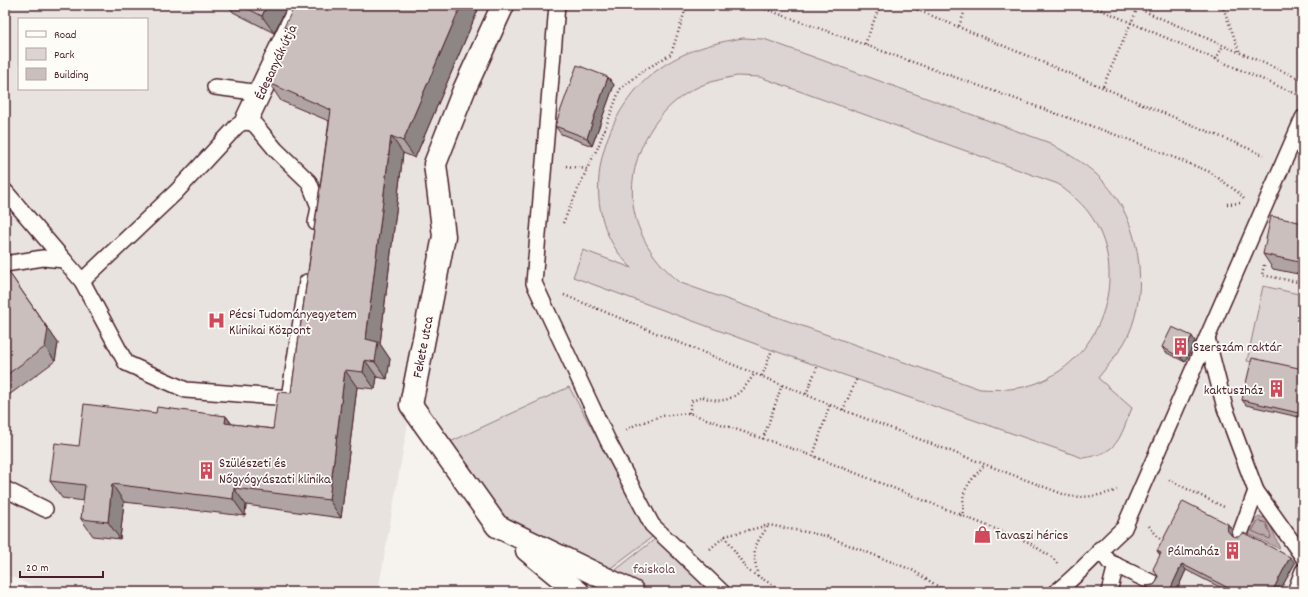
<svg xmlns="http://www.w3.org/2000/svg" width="1308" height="597" font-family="Dekko,sans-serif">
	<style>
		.built { fill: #e9e3e0; fill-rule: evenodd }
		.green { fill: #dcd4d2; stroke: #937a7e; fill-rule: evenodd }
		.water { fill: #bbabac; stroke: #8e7378 }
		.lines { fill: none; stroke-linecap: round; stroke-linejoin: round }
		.shore { stroke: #77575f; stroke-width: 1 }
		.lane-casing { stroke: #4a1f2b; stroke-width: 18 }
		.street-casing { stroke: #4a1f2b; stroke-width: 25 }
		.path { stroke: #4a1f2b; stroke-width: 2.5; stroke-dasharray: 1 3; stroke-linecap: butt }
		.lane { stroke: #fdfcf7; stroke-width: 15 }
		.street { stroke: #fdfcf7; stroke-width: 22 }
		.wall { fill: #afa4a3; stroke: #4a1f2b }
		.shaded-wall { fill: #8e8685; stroke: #4a1f2b }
		.building { fill: #cbbfbe; stroke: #4a1f2b }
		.labels { text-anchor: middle; stroke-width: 3.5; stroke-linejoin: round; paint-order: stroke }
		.street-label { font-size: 14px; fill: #4a1f2b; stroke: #fdfcf7 }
		.poi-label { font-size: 14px; fill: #4a1f2b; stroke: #fdfcf7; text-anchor: start }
		.park-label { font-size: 14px; fill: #6e4c55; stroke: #fdfcf7 }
	</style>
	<rect width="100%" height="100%" fill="#f6f3ef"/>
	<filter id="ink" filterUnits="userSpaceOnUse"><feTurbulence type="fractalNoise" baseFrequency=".025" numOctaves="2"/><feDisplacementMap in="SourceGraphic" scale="8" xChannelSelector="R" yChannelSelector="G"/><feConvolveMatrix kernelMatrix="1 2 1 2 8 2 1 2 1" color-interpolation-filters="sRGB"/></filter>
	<g filter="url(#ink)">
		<path class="built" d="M5 5H1303V592H633L497 526 411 406 378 592H47L5 574ZM19 19H147V89H19Z"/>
		<g class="green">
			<path d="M743 38 764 39 1050 143C1069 155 1089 165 1104 182 1140 220 1150 288 1128 336 1120 352 1109 364 1098 378L1132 408C1119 439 1119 453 1083 458L772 350 573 277 583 250 632 268C575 216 597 120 651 75 677 53 710 43 743 38ZM737 76 760 77 1058 184C1069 193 1080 201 1089 213 1131 271 1104 357 1037 383 1019 390 1000 390 980 389L681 283C665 270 652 256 643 237 616 184 643 116 694 89 707 82 722 79 737 76Z"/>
			<polygon points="1263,286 1303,295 1303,373 1247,361"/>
			<polygon points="569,387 652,537 608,570 500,516 450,442"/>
			<polygon points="655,539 712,592 652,592 612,573"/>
		</g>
		<polygon class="water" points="1259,517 1268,518 1280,549 1246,533 1253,521"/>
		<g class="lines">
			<polygon class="shore" points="1260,521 1266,523 1271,537 1270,539 1252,531 1256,524"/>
			<defs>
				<g id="lane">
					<polyline points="557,5 534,283 608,441 652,525 722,592"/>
					<polyline points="215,87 261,93"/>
					<polyline points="5,191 64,260"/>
					<polyline points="5,264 43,258 64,260 82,281 126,363 186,390 289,398 307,282"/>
					<polyline points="82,281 176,192 237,126 247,119 256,126 276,150 309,182 319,207 316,223"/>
					<polyline points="1207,338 1225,408 1256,491 1240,534"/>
					<polyline points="5,489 45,509"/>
					<polyline points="1256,491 1303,557"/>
					<polyline points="1100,549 1109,562 1153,583"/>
					<path d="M1056 592C1081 573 1101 548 1124 528L1303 118"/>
					<polyline points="1109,592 1116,565"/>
					<polyline points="1295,592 1303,571"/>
				</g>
				<g id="street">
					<polyline points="503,5 464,90 435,164 444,236 411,405 497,526 633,592"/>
					<polyline points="247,119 301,5"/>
					<polyline points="527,550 578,592"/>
				</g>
			</defs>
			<use href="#lane" class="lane-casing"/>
			<use href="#street" class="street-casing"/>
			<g class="path">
				<polyline points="754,5 1130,140 1210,172 1239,193 1244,199"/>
				<polyline points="906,5 1264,155"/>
				<polyline points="1090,5 1301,96"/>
				<polyline points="1130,5 1303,80"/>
				<polyline points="1222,5 1240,53"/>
				<polyline points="1138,9 1146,5"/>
				<polyline points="959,26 964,13"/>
				<polyline points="865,44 880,5"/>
				<polyline points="1216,59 1223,46"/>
				<polyline points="1103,86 1139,5"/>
				<polyline points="566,166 587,169 598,147 620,89 643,71 671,54 687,5"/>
				<polyline points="1227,204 1241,203"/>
				<polyline points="563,223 587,169"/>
				<polyline points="1264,265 1262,275 1303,283"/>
				<path d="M564 295 843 410 1068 496C1086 498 1100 496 1117 490"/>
				<polyline points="762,376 772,350"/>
				<polyline points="806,394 818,365"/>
				<polyline points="843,410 857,378"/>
				<path d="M689 413 692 401 703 397C728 407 741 394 755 373"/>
				<polyline points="626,430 635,425 661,416 689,413 813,456 1028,542 1053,558 1057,563"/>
				<polyline points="763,439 782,385"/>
				<polyline points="813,456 830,404"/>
				<polyline points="1169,480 1226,508"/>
				<path d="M959 514H962C965 507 962 501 964 494 967 483 978 473 985 464"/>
				<polyline points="1149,526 1164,544"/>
				<polyline points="725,536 747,570 785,592"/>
				<polyline points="710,549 725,536 769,525 826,536 912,570 947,592"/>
				<path d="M758 576C752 549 753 547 769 525"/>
			</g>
			<use href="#lane" class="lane"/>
			<use href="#street" class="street"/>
		</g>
		<g class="wall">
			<polygon points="228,5 288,5 274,33 233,12"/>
			<polygon points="480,5 415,158 403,153 380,344 390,359 387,379 377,377 375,389 357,387 341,518 246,505 245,516 124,502 120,539 93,536 81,519 84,501 62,498 50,481 79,446 156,413 226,416 232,424 273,429 291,393 329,121 281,101 269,83 290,34 284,27"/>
			<polygon points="608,77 614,85 592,146 561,134 555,126"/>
			<polygon points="1303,223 1303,275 1273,269 1263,254"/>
			<polygon points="5,268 58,343 55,361 5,398"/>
			<polygon points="1195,341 1185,362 1165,352 1162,347"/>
			<polygon points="1303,369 1303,418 1246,405 1242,400"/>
			<polygon points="1232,530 1231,535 1232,536 1295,563 1279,592 1229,592 1186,570 1176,592 1149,592 1145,586 1154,585 1157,581 1160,555 1157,551"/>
		</g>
		<g class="shaded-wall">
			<polygon points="267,5 288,5 274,33 262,16"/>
			<polygon points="461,5 480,5 415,158 403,141"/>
			<polygon points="608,77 614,85 592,146 587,138"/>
			<polygon points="391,136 403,153 380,344 390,359 387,379 375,362 366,339"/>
			<polygon points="6,268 58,343 55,361 45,347"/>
			<polygon points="1192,336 1195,341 1185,362 1181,358"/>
			<polygon points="365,360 377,377 375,389 363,372"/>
			<polygon points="345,370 357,387 341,518 329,500"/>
			<polygon points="226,416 238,434 225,423"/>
			<polygon points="112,484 124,502 120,539 108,522"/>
			<polygon points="234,488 246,505 245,516 233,499"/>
			<polygon points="1228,524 1232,530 1231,536 1227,530"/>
			<polygon points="1290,557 1295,563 1279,592 1272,592"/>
			<polygon points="1182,564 1186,570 1176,592 1169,592"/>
		</g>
		<g class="building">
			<polygon points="241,5 267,5 262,16"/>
			<polygon points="295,5 461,5 403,141 391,136 366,339 378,342 375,362 365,360 363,372 345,370 329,500 234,488 233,499 112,484 108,522 81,519 85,485 50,481 55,443 79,446 84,404 156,413 157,407 226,416 225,423 273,429 278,392 291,393 331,110 269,83 291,30 284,27"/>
			<polygon points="577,65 608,77 587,138 555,126"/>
			<polygon points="1271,216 1303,223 1303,263 1263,254"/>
			<polygon points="5,268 6,268 48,329 45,347 5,376"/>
			<polygon points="1172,327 1192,336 1181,358 1162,347"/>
			<polygon points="1252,358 1303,369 1303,414 1242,400"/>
			<polygon points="1183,501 1228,524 1227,530 1232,536 1238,537 1244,533 1290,557 1272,592 1236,592 1182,564 1169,592 1158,592 1145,586 1154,585 1157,581 1158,576 1153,569 1161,553 1157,551"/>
		</g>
	</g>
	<defs>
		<symbol id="hospital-bare" viewBox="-9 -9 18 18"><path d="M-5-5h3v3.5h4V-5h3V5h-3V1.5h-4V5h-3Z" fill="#d1495b" stroke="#fdfcf7" stroke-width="2.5" paint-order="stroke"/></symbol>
		<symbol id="building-bare" viewBox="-9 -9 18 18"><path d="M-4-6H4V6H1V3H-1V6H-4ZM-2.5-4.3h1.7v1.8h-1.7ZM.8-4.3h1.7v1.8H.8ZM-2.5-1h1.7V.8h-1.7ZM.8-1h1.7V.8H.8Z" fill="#d1495b" stroke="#fdfcf7" stroke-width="2.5" paint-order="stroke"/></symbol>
		<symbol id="shop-bare" viewBox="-9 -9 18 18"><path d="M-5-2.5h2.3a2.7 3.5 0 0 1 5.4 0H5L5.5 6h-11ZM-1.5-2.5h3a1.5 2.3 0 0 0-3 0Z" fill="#d1495b" stroke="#fdfcf7" stroke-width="2.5" paint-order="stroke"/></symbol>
	</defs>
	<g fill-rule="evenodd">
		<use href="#hospital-bare" x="204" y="308" width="25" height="25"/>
		<use href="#building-bare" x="1168" y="334" width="25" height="25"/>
		<use href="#building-bare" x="1264" y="376" width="25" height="25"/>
		<use href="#building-bare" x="194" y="458" width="25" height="25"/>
		<use href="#shop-bare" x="970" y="522" width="25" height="25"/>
		<use href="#building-bare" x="1220" y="538" width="25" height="25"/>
	</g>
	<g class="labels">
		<g class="street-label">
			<text transform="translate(275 62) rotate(-65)" y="5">Édesanyák útja</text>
			<text transform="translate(422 347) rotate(-79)" y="5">Fekete utca</text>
		</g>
		<g class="poi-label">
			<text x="229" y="318">Pécsi Tudományegyetem<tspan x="229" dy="16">Klinikai Központ</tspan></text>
			<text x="1193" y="351">Szerszám raktár</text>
			<text x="1263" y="394" text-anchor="end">kaktuszház</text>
			<text x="219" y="467">Szülészeti és<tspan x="219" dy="16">Nőgyógyászati klinika</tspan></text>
			<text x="995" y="539">Tavaszi hérics</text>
			<text x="1219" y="555" text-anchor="end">Pálmaház</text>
		</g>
		<g class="park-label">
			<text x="654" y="573">faiskola</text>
		</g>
	</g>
	<rect width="1308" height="597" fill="none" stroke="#fdfcf7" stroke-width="20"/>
	<rect x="10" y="10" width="1288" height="577" fill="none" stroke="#4a1f2b" stroke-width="1.5" filter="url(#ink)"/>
	<rect x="18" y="18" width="130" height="72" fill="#fdfcf7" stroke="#b5a4a5"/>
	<rect x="26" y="31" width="20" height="6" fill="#fdfcf7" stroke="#b5a4a5"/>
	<text x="54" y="38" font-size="12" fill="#4a1f2b">Road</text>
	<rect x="26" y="48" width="20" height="12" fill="#dcd4d2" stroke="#b5a4a5"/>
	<text x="54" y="58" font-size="12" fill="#4a1f2b">Park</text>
	<rect x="26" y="68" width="20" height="12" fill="#cbbfbe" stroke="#b5a4a5"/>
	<text x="54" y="78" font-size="12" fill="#4a1f2b">Building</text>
	<path d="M20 571v6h83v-6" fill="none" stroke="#4a1f2b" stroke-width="2"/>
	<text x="26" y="571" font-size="12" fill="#4a1f2b" stroke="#fdfcf7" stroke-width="3" paint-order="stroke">20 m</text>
</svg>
